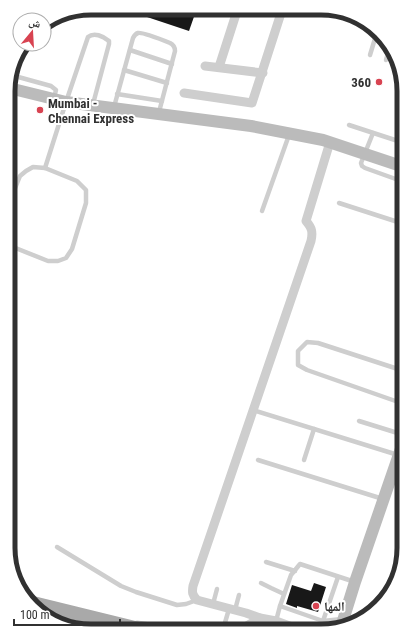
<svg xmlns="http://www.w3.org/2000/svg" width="412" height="639" font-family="'Roboto Condensed','Noto Naskh Arabic',sans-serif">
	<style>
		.building { fill: #181818 }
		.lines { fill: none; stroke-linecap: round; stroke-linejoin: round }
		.lane { stroke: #cecece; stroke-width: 4.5 }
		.street { stroke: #cecece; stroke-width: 9 }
		.secondary { stroke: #bbb; stroke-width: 12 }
		.primary { stroke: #a9a9a9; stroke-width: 14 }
		.poi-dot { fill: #d84351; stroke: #fff; stroke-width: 1.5 }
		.labels { text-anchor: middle; stroke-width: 4; stroke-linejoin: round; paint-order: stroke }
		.poi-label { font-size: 13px; font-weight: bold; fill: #313131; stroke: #fff; text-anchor: start }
		.rim { fill: none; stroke: #313131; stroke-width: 5 }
	</style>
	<rect width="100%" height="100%" fill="#fff"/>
	<g class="building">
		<polygon points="196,11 189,31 135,13 135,12"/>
		<polygon points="314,583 326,587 318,612 297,606 297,608 286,604 292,585 311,591"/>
	</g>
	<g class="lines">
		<g class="lane">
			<polyline points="130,50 172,64"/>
			<polyline points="370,55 377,32"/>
			<polyline points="16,60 20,48"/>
			<polyline points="386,60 389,49"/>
			<polyline points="124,70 167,83"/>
			<polyline points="11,75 51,86 56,90 54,98"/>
			<polyline points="117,94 162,101"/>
			<path d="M114 107 133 38C134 36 135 34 138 33 142 32 165 41 170 43 174 45 175 47 175 51L159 112"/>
			<polyline points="349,125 401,142"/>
			<polyline points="373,133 361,163 362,166 365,168 404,182"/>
			<path d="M45 168 66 102 88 37C94 32 103 36 109 41V44L93 104"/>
			<polyline points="339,203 404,224"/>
			<polyline points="262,211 289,135"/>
			<polyline points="8,245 48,261 58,261 66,258 72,249 86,203 86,190 77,181 45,168 33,167 26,171 20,176 9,203"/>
			<polyline points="8,290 9,290"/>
			<polyline points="404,404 307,370 298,365 298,351 307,342 318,343 404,371"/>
			<polyline points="253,410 398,455"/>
			<polyline points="359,421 404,435"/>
			<polyline points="258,460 383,499"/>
			<polyline points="304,460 314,429"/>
			<polyline points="57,547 121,586 136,592 177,605 186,604 197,600"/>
			<polyline points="266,562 295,571"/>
			<polyline points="261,583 271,588 284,594"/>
			<polyline points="213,604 217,589"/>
			<polyline points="280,606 323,621 338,577"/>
			<polyline points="235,610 239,595"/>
			<polyline points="276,621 280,606 291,575 300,564 355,582"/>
			<polyline points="323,621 342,619"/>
			<polyline points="224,626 229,609"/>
		</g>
		<g class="street">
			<polyline points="205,66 263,73"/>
			<polyline points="219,67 237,11"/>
			<polyline points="184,93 252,103 282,10"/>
			<polyline points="137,625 177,631"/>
			<polyline points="238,631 260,618"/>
			<path d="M303 631 276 621 260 618 246 613 197 600C192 595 192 592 193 586L311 241C313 232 312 228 306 221L330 142"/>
		</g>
		<g class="secondary">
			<polyline points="9,88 66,102 251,126 323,140 404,167"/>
			<polyline points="341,627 355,582 404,440"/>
		</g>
		<polyline class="primary" points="33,603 143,630"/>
	</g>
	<g class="poi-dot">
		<circle cx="379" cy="82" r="4"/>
		<circle cx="40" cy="110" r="4"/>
		<circle cx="316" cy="606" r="4"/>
	</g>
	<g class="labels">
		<g class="poi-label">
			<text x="371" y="87" text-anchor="end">360</text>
			<text x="48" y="108">Mumbai -<tspan x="48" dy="15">Chennai Express</tspan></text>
			<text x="324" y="611">المه‍ا</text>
		</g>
	</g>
	<path d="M0 0H412V639H0ZM91 15H321A76 76 0 0 1 397 91V548A76 76 0 0 1 321 624H91A76 76 0 0 1 15 548V91A76 76 0 0 1 91 15Z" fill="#fff" fill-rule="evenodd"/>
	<path class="rim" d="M91 15H321A76 76 0 0 1 397 91V548A76 76 0 0 1 321 624H91A76 76 0 0 1 15 548V91A76 76 0 0 1 91 15Z"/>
	<g transform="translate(32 32) rotate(18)"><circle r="19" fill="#ffffff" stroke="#adadad"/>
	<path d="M0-3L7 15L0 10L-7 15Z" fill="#d84351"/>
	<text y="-6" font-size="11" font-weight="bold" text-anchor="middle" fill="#313131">ش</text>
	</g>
	<path d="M14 619v6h106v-6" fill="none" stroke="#313131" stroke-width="2"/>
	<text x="20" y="619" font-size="12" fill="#313131" stroke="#ffffff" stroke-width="3" paint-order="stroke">100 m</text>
</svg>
